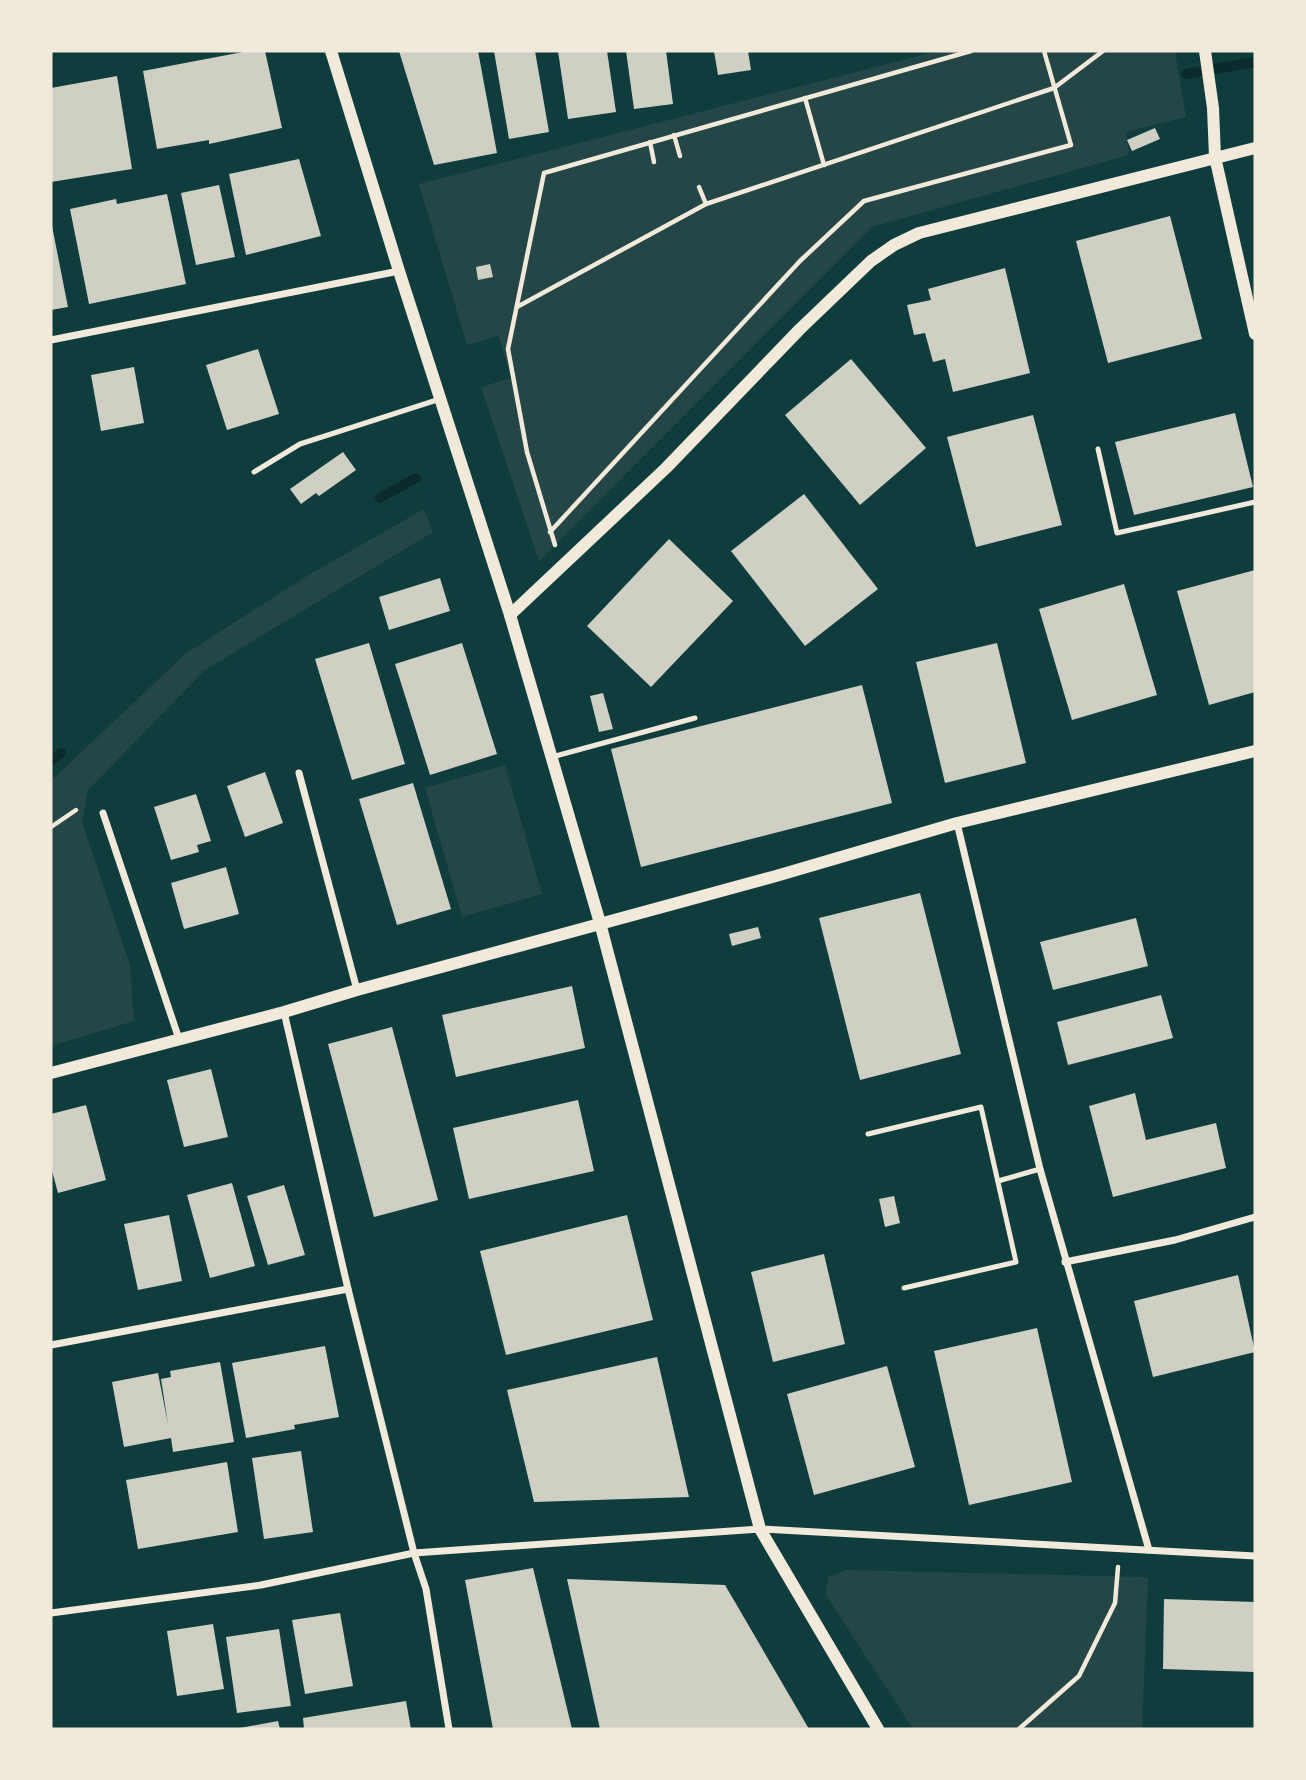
<svg xmlns="http://www.w3.org/2000/svg" width="1306" height="1780" font-family="Figtree,sans-serif">
	<style>
		.green { fill: #244646 }
		.lines { fill: none; stroke-linecap: round; stroke-linejoin: round }
		.stream { stroke: #0a2a2b; stroke-width: 10 }
		.building { fill: #cfcfc3 }
		.path { stroke: #f1e9da; stroke-width: 4.5 }
		.service { stroke: #f1e9da; stroke-width: 5 }
		.minor { stroke: #f1e9da; stroke-width: 7 }
		.tertiary { stroke: #f1e9da; stroke-width: 12 }
	</style>
	<rect width="100%" height="100%" fill="#0f3d3e"/>
	<g class="green">
		<polygon points="938,51 1175,51 1186,117 1126,132 1129,155 872,227 539,561 481,387 511,378 499,336 467,345 419,184"/>
		<polygon points="424,509 433,532 205,670 88,790 82,822 130,965 134,1021 51,1046 51,781 185,654 307,576"/>
		<polygon points="505,765 542,894 462,917 425,788"/>
		<polygon points="846,1570 1148,1577 1142,1729 913,1729 826,1595 828,1577"/>
	</g>
	<g class="lines">
		<g class="stream">
			<polyline points="1186,74 1255,62"/>
			<polyline points="380,498 416,478"/>
			<polyline points="51,761 61,753"/>
		</g>
	</g>
	<g class="building">
		<polygon points="248,51 265,51 282,128 209,144 209,140 157,149 143,71"/>
		<polygon points="399,51 478,51 497,153 434,165"/>
		<polygon points="494,51 535,51 549,132 509,139"/>
		<polygon points="558,51 607,51 616,112 568,119"/>
		<polygon points="626,51 666,51 673,104 634,109"/>
		<polygon points="714,51 748,51 751,70 718,75"/>
		<polygon points="117,76 132,169 51,182 51,88"/>
		<polygon points="1155,128 1160,139 1132,151 1127,140"/>
		<polygon points="299,159 321,236 246,255 229,174"/>
		<polygon points="219,185 235,257 196,265 181,193"/>
		<polygon points="167,194 186,284 89,304 70,209 116,199 117,204"/>
		<polygon points="1170,216 1202,339 1108,363 1076,241"/>
		<polygon points="51,221 68,307 51,310"/>
		<polygon points="490,264 493,277 478,280 476,267"/>
		<polygon points="1005,268 1030,373 953,392 945,359 933,362 925,333 914,335 907,305 931,300 928,289"/>
		<polygon points="258,349 279,414 227,430 206,365"/>
		<polygon points="851,359 926,448 860,505 785,415"/>
		<polygon points="134,367 144,423 101,431 91,375"/>
		<polygon points="1235,413 1253,487 1134,515 1115,442"/>
		<polygon points="1033,415 1062,525 976,547 947,437"/>
		<polygon points="343,452 356,470 319,496 316,493 301,504 290,489"/>
		<polygon points="804,494 878,589 805,646 731,551"/>
		<polygon points="669,539 733,601 651,687 587,626"/>
		<polygon points="1255,570 1255,692 1209,705 1177,591"/>
		<polygon points="440,578 450,611 389,630 379,597"/>
		<polygon points="1124,584 1157,695 1072,720 1039,609"/>
		<polygon points="369,643 405,764 352,780 315,659"/>
		<polygon points="462,643 497,754 430,775 395,664"/>
		<polygon points="997,643 1026,763 945,783 916,662"/>
		<polygon points="862,685 892,803 641,867 611,749"/>
		<polygon points="603,693 613,729 599,732 590,696"/>
		<polygon points="265,772 283,823 245,837 227,786"/>
		<polygon points="413,783 451,909 397,925 359,799"/>
		<polygon points="196,794 211,841 197,845 199,852 171,860 154,807"/>
		<polygon points="226,867 239,914 184,929 171,883"/>
		<polygon points="920,893 961,1054 860,1080 819,918"/>
		<polygon points="1136,918 1148,966 1053,990 1040,942"/>
		<polygon points="758,927 761,938 732,946 729,934"/>
		<polygon points="572,986 585,1048 456,1077 442,1015"/>
		<polygon points="1161,995 1173,1038 1068,1065 1057,1022"/>
		<polygon points="392,1027 438,1200 374,1217 328,1044"/>
		<polygon points="211,1069 228,1137 184,1147 167,1080"/>
		<polygon points="1135,1093 1146,1140 1216,1123 1226,1168 1113,1197 1089,1106"/>
		<polygon points="578,1100 594,1171 469,1199 453,1128"/>
		<polygon points="86,1105 106,1180 58,1193 51,1167 51,1114"/>
		<polygon points="232,1183 255,1266 210,1278 187,1195"/>
		<polygon points="284,1185 305,1255 268,1265 247,1196"/>
		<polygon points="894,1196 900,1223 885,1227 879,1199"/>
		<polygon points="169,1215 182,1281 138,1290 124,1224"/>
		<polygon points="627,1215 653,1320 506,1355 480,1251"/>
		<polygon points="824,1254 845,1344 773,1362 751,1272"/>
		<polygon points="1238,1275 1255,1352 1153,1377 1134,1301"/>
		<polygon points="1037,1328 1072,1482 969,1505 934,1351"/>
		<polygon points="325,1346 339,1417 294,1425 295,1429 246,1438 232,1363"/>
		<polygon points="657,1357 689,1497 534,1502 507,1390"/>
		<polygon points="220,1362 234,1442 173,1452 171,1438 124,1447 112,1382 158,1373 168,1424 161,1379 171,1377 170,1371"/>
		<polygon points="887,1366 915,1467 814,1495 787,1394"/>
		<polygon points="301,1451 313,1532 264,1539 252,1458"/>
		<polygon points="227,1462 238,1532 138,1549 126,1480"/>
		<polygon points="533,1568 572,1729 493,1729 465,1580"/>
		<polygon points="567,1579 725,1585 809,1729 600,1729"/>
		<polygon points="1164,1599 1255,1602 1255,1672 1163,1669"/>
		<polygon points="340,1613 353,1686 305,1694 292,1620"/>
		<polygon points="213,1624 224,1689 177,1696 167,1631"/>
		<polygon points="279,1629 291,1706 237,1713 226,1637"/>
		<polygon points="406,1701 411,1729 304,1729 303,1718"/>
		<polygon points="278,1721 280,1729 240,1729 240,1728"/>
	</g>
	<g class="lines">
		<g class="path">
			<polyline points="805,98 824,165"/>
			<polyline points="674,135 680,156"/>
			<polyline points="650,142 654,162"/>
			<polyline points="699,187 706,204"/>
			<polyline points="517,307 706,204 1054,88 1103,51"/>
			<polyline points="550,532 800,261 864,201 1071,145 1044,51"/>
			<polyline points="555,545 527,452 508,349 544,173 971,51"/>
			<polyline points="51,827 76,810"/>
			<polyline points="1019,1729 1079,1676 1115,1603 1118,1567"/>
		</g>
		<g class="service">
			<polyline points="1098,449 1117,533 1255,502"/>
			<polyline points="254,472 300,444 440,399"/>
			<polyline points="552,757 695,718"/>
			<polyline points="868,1134 981,1107 1016,1262 904,1288"/>
			<polyline points="998,1181 1040,1169"/>
		</g>
		<g class="minor">
			<polyline points="51,340 399,271"/>
			<polyline points="299,773 357,990"/>
			<polyline points="103,813 179,1039"/>
			<polyline points="957,823 1040,1169 1149,1550"/>
			<polyline points="284,1012 348,1289 414,1553 426,1589 449,1729"/>
			<polyline points="1065,1262 1175,1240 1255,1217"/>
			<polyline points="51,1345 348,1289"/>
			<polyline points="51,1613 261,1585 414,1553 760,1529 1255,1556"/>
		</g>
		<g class="tertiary">
			<polyline points="331,51 399,271 510,615 600,923 760,1529 878,1729"/>
			<polyline points="1205,51 1213,108 1215,157 1255,334"/>
			<polyline points="510,615 666,468 800,329 871,261 894,245 919,233 1255,148"/>
			<polyline points="51,1073 284,1012 357,990 776,876 957,823 1255,751"/>
		</g>
	</g>
	<rect width="1306" height="1780" fill="none" stroke="#f1e9da" stroke-width="105"/>
</svg>
